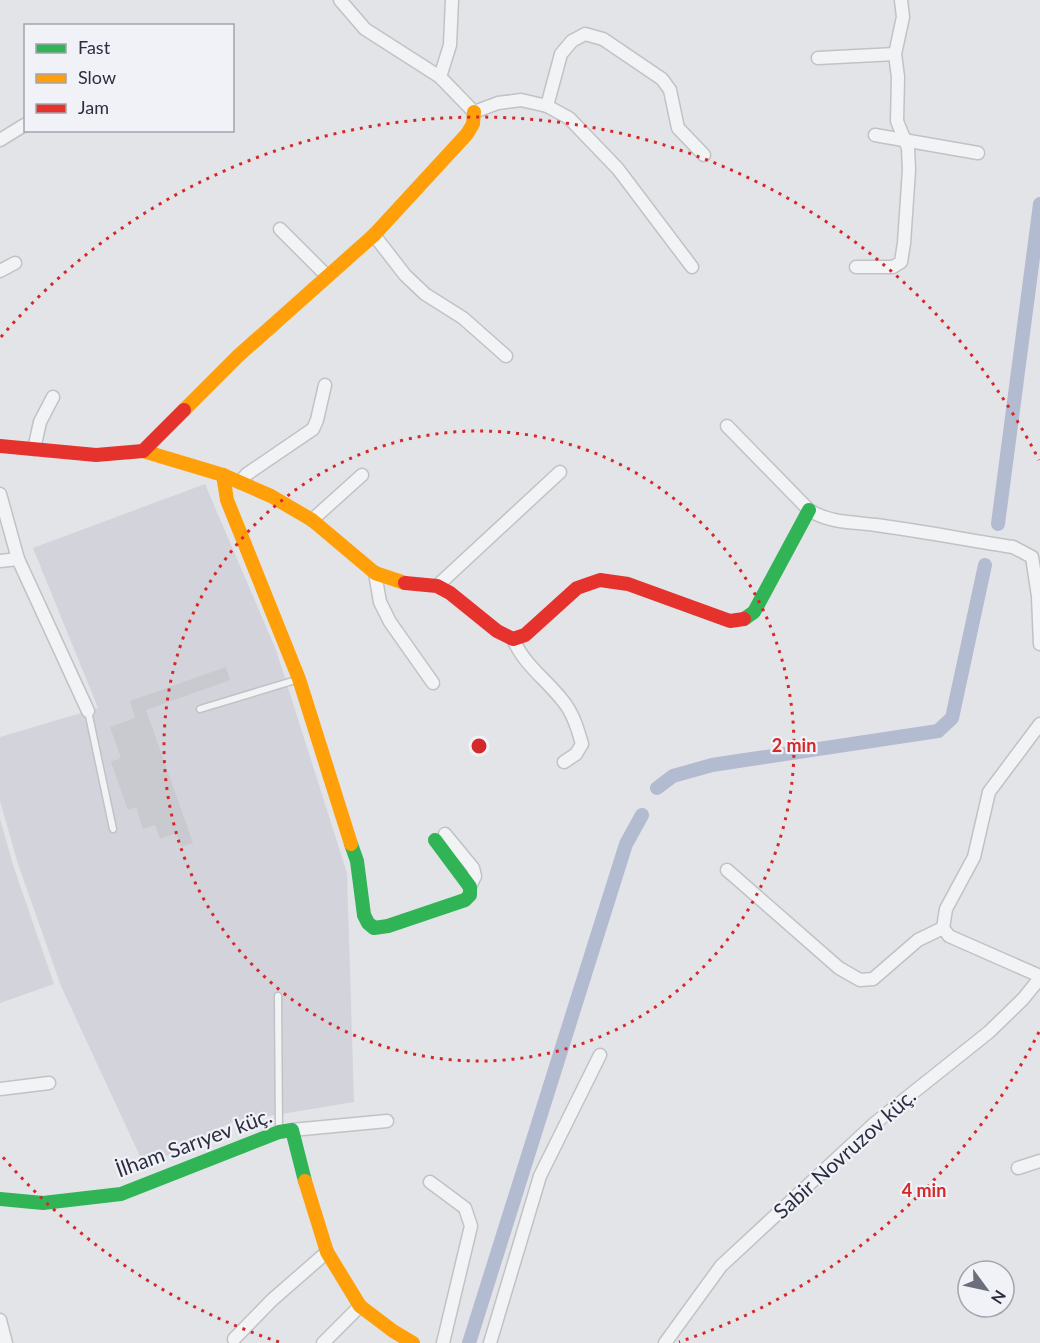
<svg xmlns="http://www.w3.org/2000/svg" width="1040" height="1343" font-family="Lato,sans-serif">
	<style>
		.built { fill: #d2d3db }
		.lines { fill: none; stroke-linecap: round; stroke-linejoin: round }
		.canal { stroke: #b3bbd1; stroke-width: 14 }
		.building { fill: #c9cacf }
		.lane-casing { stroke: #c1c2c6; stroke-width: 9 }
		.street-casing { stroke: #c1c2c6; stroke-width: 15 }
		.lane { stroke: #f2f3f5; stroke-width: 6 }
		.street { stroke: #f2f3f5; stroke-width: 12 }
		.fast { stroke: #30b455; stroke-width: 14 }
		.slow { stroke: #ff9f0a; stroke-width: 14 }
		.jam { stroke: #e5322d; stroke-width: 14 }
		.ring { fill: none; stroke: #d62828; stroke-width: 3; stroke-dasharray: 3 6 }
		.labels { text-anchor: middle; stroke-width: 4.5; stroke-linejoin: round; paint-order: stroke }
		.street-label { font-size: 21px; fill: #2b2e40; stroke: #f1f2f7 }
		.centre { fill: #d62828; stroke: #f1f2f7; stroke-width: 3 }
		.ring-label { font-size: 18px; text-anchor: middle; font-weight: bold; fill: #d62828; stroke: #f1f2f7; stroke-width: 4.5; stroke-linejoin: round; paint-order: stroke }
	</style>
	<rect width="100%" height="100%" fill="#e3e4e8"/>
	<g class="built">
		<polygon points="205,484 276,650 347,873 354,1102 232,1122 145,1167 61,986 18,864 0,801 0,737 98,708 33,548"/>
		<polygon points="0,819 13,865 54,984 0,1003"/>
	</g>
	<g class="lines">
		<g class="canal">
			<polyline points="998,524 1040,204"/>
			<polyline points="657,788 673,776 712,765 938,731 952,718 985,565"/>
			<polyline points="469,1343 626,844 642,815"/>
		</g>
	</g>
	<polygon class="building" points="226,667 230,680 146,710 193,843 181,847 176,833 160,839 155,825 143,829 136,807 128,810 111,762 121,758 110,727 135,718 130,701"/>
	<g class="lines">
		<defs>
			<g id="lane">
				<polyline points="200,709 299,679"/>
				<polyline points="88,711 113,829"/>
				<polyline points="278,996 279,1132"/>
			</g>
			<g id="street">
				<polyline points="340,0 365,29 440,77 474,112 498,103 521,100 547,106 569,118 618,169 692,267"/>
				<polyline points="818,58 895,54"/>
				<polyline points="440,77 450,45 452,0"/>
				<polyline points="547,106 561,54 572,41 585,34 603,39 662,79 670,90 678,128 704,155"/>
				<polyline points="875,135 978,153"/>
				<polyline points="0,140 26,124"/>
				<polyline points="280,229 327,276"/>
				<polyline points="374,235 405,275 425,294 463,318 506,356"/>
				<polyline points="856,267 893,267 901,262 904,243 909,170 908,148 897,121 898,77 895,54 903,17 901,0"/>
				<polyline points="0,271 15,263"/>
				<path d="M727 426 809 510C829 523 853 522 876 525 922 531 967 540 1013 547L1032 557 1038 596 1040 644"/>
				<polyline points="34,449 40,422 53,397"/>
				<polyline points="240,482 247,474 313,429 317,420 325,385"/>
				<polyline points="0,494 18,559 88,711"/>
				<polyline points="312,520 362,475"/>
				<polyline points="0,561 18,559"/>
				<polyline points="375,573 380,602 390,622 433,683"/>
				<polyline points="437,586 560,472"/>
				<path d="M513 639C524 665 546 679 563 701 573 713 578 730 582 744L576 754 564 762"/>
				<polyline points="1040,724 989,792 974,857 946,909 943,928 949,936 1040,976"/>
				<polyline points="445,834 473,868 475,876 470,887"/>
				<polyline points="727,870 839,968 860,980 873,979 918,940 943,928"/>
				<polyline points="0,1089 49,1083"/>
				<polyline points="292,1130 387,1121"/>
				<polyline points="1018,1168 1040,1161"/>
				<polyline points="430,1182 465,1208 471,1226 443,1343"/>
				<polyline points="0,1320 6,1343"/>
				<polyline points="234,1339 272,1300 327,1252"/>
				<polyline points="323,1343 360,1306"/>
				<polyline points="490,1343 540,1176 600,1055"/>
				<polyline points="665,1343 721,1266 875,1123 989,1032 1023,999 1040,978"/>
			</g>
		</defs>
		<use href="#lane" class="lane-casing"/>
		<use href="#street" class="street-casing"/>
		<use href="#lane" class="lane"/>
		<use href="#street" class="street"/>
		<g class="fast">
			<polyline points="744,619 754,612 809,510"/>
			<polyline points="351,844 357,861 364,915 368,923 374,928 388,926 465,900 470,895 470,887 435,840"/>
			<polyline points="0,1199 43,1203 121,1194 279,1132 292,1130 305,1181"/>
		</g>
		<g class="slow">
			<polyline points="184,410 238,356 374,235 467,134 473,124 474,112"/>
			<polyline points="143,451 223,475 271,496 312,520 375,573 405,583"/>
			<polyline points="223,475 227,500 299,679 351,844"/>
			<polyline points="305,1181 327,1252 360,1306 393,1331 413,1343"/>
		</g>
		<g class="jam">
			<polyline points="0,446 96,455 143,451 184,410"/>
			<polyline points="405,583 437,586 450,593 497,631 513,639 525,635 577,588 600,580 628,584 730,621 744,619"/>
		</g>
	</g>
	<g class="ring">
		<circle cx="479" cy="746" r="315"/>
		<path d="M1039 1032A629 629 0 0 1 679 1342M279 1342A629 629 0 0 1 1 1155M1 337A629 629 0 0 1 1039 460"/>
	</g>
	<g class="labels">
		<g class="street-label">
			<text transform="translate(194 1143) rotate(-20)" y="7">İlham Sarıyev küç.</text>
			<text transform="translate(845 1154) rotate(-42)" y="7">Sabir Novruzov küç.</text>
		</g>
	</g>
	<circle cx="479" cy="746" r="9" class="centre"/>
	<g class="ring-label">
		<text x="794" y="752">2 min</text>
		<text x="924" y="1197">4 min</text>
	</g>
	<rect x="24" y="24" width="210" height="108" fill="#f1f2f7" stroke="#a2a4ae" stroke-width="1.5"/>
	<rect x="36" y="44" width="30" height="9" fill="#30b455" stroke="#a2a4ae" stroke-width="1.5"/>
	<text x="78" y="54" font-size="18" fill="#2b2e40">Fast</text>
	<rect x="36" y="74" width="30" height="9" fill="#ff9f0a" stroke="#a2a4ae" stroke-width="1.5"/>
	<text x="78" y="84" font-size="18" fill="#2b2e40">Slow</text>
	<rect x="36" y="104" width="30" height="9" fill="#e5322d" stroke="#a2a4ae" stroke-width="1.5"/>
	<text x="78" y="114" font-size="18" fill="#2b2e40">Jam</text>
	<g transform="translate(986 1289) rotate(123)"><circle r="28" fill="#f1f2f7" stroke="#a2a4ae" stroke-width="1.5"/>
	<path d="M0-4.5L10 22L0 15L-10 22Z" fill="#6b6e7b"/>
	<text y="-9" font-size="16" font-weight="bold" text-anchor="middle" fill="#2b2e40">N</text>
	</g>
</svg>
